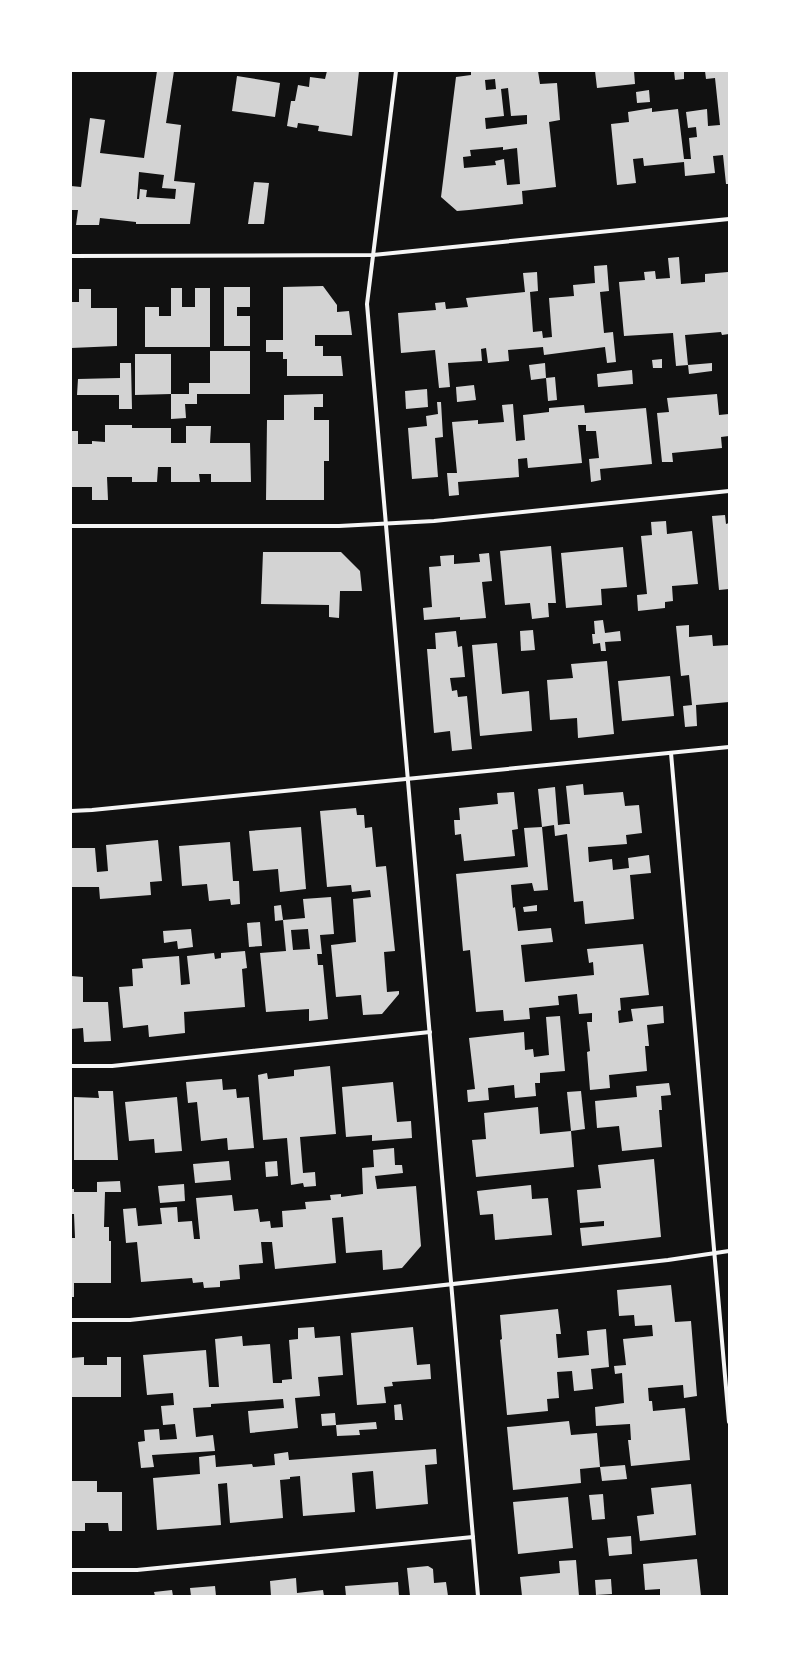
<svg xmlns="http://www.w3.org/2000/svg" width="800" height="1667" font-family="'Source Sans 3',sans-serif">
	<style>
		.building { fill: #d3d3d3; fill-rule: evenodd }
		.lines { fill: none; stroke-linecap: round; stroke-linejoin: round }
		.minor { stroke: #f5f5f5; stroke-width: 4 }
	</style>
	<rect width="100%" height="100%" fill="#111"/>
	<g class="building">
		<path d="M157 71H174L166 123 181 125 174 181 195 183 190 224H136V222L100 218 99 225H76L78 210H71V186L81 187 90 118 105 120 100 153 144 158ZM139 172 164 175 162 188 176 189 175 199 146 197 147 190 140 189 139 199H137Z"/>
		<polygon points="327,71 359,71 352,136 318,131 319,126 298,123 297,128 287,126 291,101 295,101 298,85 309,87 310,77 325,79"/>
		<path d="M471 71H538L540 84 557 83 560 120 549 122 556 187 522 191 523 204 469 210 457 211 441 197 456 77 471 75ZM495 79 496 89 486 90 485 80ZM508 88 511 116 527 115V124L486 129 485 118 504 116 501 89ZM503 147V150L517 148 520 184 507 185 504 159 495 161 496 165 464 168 463 157 471 156 470 150Z"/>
		<polygon points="595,71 613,72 634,71 635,84 597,88"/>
		<polygon points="674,71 684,71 684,79 675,80"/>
		<polygon points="705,71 729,71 729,184 726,184 723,155 713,156 715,173 685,176 684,162 644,166 643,158 633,159 636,183 617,185 611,124 629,122 628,112 652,108 652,112 678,109 684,159 691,159 689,138 697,137 696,127 688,128 686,112 707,109 708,126 720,125 715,78 706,79"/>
		<polygon points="237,76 280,83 275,117 232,111"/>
		<polygon points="649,90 650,102 637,103 636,92"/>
		<polygon points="254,182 269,183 264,224 248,224"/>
		<polygon points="679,257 681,284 705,282 705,274 728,272 729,334 722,335 721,332 685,335 688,365 676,366 673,333 624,336 619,282 645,280 644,272 655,271 656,279 670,278 668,258"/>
		<polygon points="607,265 609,291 600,292 604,333 613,332 616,362 607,363 605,347 544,355 543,347 508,350 509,361 488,363 486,348 481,349 482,361 448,363 450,387 439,388 435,350 401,353 398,313 436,310 435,303 445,302 446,309 468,307 466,298 525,292 523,273 537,272 538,291 530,292 533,332 542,331 543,338 552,337 549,298 574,296 573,285 595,283 594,266"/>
		<polygon points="323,286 337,305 337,312 349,311 352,335 315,335 315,346 323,346 323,356 341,356 343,376 287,376 287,359 283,359 283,352 266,352 266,340 283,340 283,287"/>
		<polygon points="224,287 250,287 250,307 237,307 237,316 250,316 250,346 224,346"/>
		<polygon points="171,288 182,288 182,307 195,307 195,288 210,288 210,347 145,347 145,307 159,307 159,316 171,316"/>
		<polygon points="79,289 91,289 91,308 117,308 117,346 71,348 71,302 79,302"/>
		<polygon points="210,351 250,351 250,394 197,394 197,404 185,404 186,418 171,419 171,394 135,395 135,354 171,354 171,394 189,394 189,383 210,383"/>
		<polygon points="662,359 662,368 653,368 652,360"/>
		<polygon points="120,363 131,363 132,409 119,409 119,395 77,395 78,379 120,378"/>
		<polygon points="545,363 546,378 555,377 557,400 548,401 546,378 531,380 529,365"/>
		<polygon points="712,363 712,371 689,374 688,365"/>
		<polygon points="632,370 633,384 598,387 597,374"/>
		<polygon points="474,385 476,400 457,402 456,387"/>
		<polygon points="427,389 428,407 406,409 405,391"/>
		<polygon points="323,394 323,407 314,407 314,420 329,420 329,461 324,461 324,500 266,500 267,420 284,420 284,395"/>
		<polygon points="717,394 719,415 729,414 729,436 721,437 722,448 672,453 673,462 662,462 657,413 669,412 667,398"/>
		<polygon points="437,402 441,402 443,437 435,438 438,477 412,479 408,428 427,426 426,416 438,414"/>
		<polygon points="513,404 516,441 525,440 523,415 549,412 549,408 584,405 585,413 646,408 652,464 600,469 601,480 591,482 589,459 599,458 596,431 586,431 586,425 578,425 582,463 528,468 527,458 518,459 519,477 458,482 459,495 449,496 447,473 457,473 452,422 478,420 478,424 504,422 502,405"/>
		<polygon points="105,425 132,425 132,428 171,428 171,443 186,443 186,426 211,426 210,443 250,443 251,482 211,482 211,474 199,474 200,482 171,482 171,467 158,467 157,482 132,482 132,477 107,477 108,500 92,500 92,487 71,487 71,431 78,431 78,444 92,444 92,441 105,442"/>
		<polygon points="725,515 726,524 729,523 729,589 719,590 712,516"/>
		<polygon points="666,521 667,534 692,531 698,584 672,586 673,601 665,602 665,608 638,611 637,595 647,594 641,536 652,535 651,522"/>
		<polygon points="551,546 556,603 548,603 549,617 532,619 530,603 505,605 500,551"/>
		<polygon points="623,547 627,587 601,589 602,605 566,608 561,553"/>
		<polygon points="263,552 341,552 360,571 362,591 340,591 339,618 329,617 329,605 261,604"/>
		<polygon points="489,553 492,581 482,582 486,618 460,620 460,617 424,620 423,608 432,607 429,567 441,566 440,556 454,555 454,564 480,562 479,554"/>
		<polygon points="603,620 605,633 620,631 621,641 605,642 606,651 601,651 600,643 593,644 592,634 595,634 594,621"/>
		<polygon points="689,625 689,637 712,635 713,646 729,645 729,702 696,705 697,726 685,727 683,706 692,705 689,675 681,676 676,626"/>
		<polygon points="533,630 535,650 521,651 520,631"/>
		<polygon points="456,631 458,647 462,646 465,677 450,678 452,691 457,690 458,697 467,696 472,749 452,751 450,731 434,733 427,649 436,649 435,633"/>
		<polygon points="497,643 502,694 529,691 532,731 480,736 472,645"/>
		<polygon points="607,661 614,734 578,738 577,718 550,720 547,680 573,678 571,664"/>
		<polygon points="670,676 674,716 622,721 618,681"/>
		<polygon points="583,784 584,795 623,792 625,806 639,805 642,833 626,835 627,844 588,847 589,862 612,859 613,870 629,868 628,858 649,855 651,873 630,875 634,919 585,924 583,901 574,902 567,834 555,836 554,825 542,827 538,789 555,787 558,825 566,824 570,824 566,786"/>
		<polygon points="514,792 518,829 512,830 515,856 464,861 461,834 455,835 454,820 460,820 459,808 498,804 497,793"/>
		<polygon points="356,808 357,815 364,815 365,828 372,827 376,867 386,866 395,951 384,952 387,992 399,991 399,994 382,1014 363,1015 361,995 336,997 331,945 356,942 353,899 371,897 370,890 352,892 351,885 327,887 320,811"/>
		<polygon points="301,827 306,889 280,892 278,869 253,871 249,831"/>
		<polygon points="542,827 548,890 534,891 532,883 511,885 513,908 515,907 518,931 551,928 553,942 521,945 525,982 594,975 593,962 589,963 587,949 643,944 649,995 620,998 621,1010 618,1011 619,1023 633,1021 631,1009 663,1006 664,1023 647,1025 649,1046 645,1046 647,1071 609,1075 610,1088 590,1090 587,1052 590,1051 587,1022 592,1022 592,1013 579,1014 577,994 558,996 559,1005 529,1008 530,1019 504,1021 503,1010 476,1012 470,950 463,951 456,874 528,867 524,828"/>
		<polygon points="158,840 162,881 150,882 151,895 100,899 99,887 71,887 71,848 95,848 97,872 108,871 106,845"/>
		<polygon points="230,842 233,881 239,881 240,904 231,905 230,899 209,901 207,884 182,886 179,846"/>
		<path d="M331 897 334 934 320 935 322 954H317L318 965H323L328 1019 309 1021V1009L266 1012 260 953 286 951 283 920 305 918 303 899ZM308 929 310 949 293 950 291 930Z"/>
		<polygon points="281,905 283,920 275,921 274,906"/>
		<polygon points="537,905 537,911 524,912 523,907"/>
		<polygon points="260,922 262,946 249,947 247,923"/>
		<polygon points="191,929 193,947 178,949 177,941 164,943 163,931"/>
		<polygon points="245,951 247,968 242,969 245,1007 184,1012 185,1033 149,1037 148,1025 123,1028 119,987 133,986 132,969 143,968 142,959 179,956 181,985 190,984 187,956 214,953 215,959 221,958 221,953"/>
		<polygon points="71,976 83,977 83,1002 108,1002 111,1041 84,1042 83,1028 71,1029"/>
		<polygon points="560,1016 565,1071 540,1073 540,1083 535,1083 536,1096 515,1098 514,1085 488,1088 489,1100 468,1102 467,1090 475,1089 469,1038 524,1032 525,1050 533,1049 534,1057 549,1055 546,1017"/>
		<polygon points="330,1066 336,1134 300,1137 303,1173 315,1172 316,1186 304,1187 303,1183 291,1185 287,1138 263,1140 258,1075 267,1073 268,1079 294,1076 294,1070"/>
		<polygon points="222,1079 223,1090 236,1089 237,1098 249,1097 254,1148 228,1150 227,1138 201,1141 197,1102 188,1103 186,1082"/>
		<polygon points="393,1082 397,1122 411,1121 412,1138 372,1141 372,1135 346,1137 342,1087"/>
		<polygon points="669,1083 671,1095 661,1096 662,1110 659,1110 662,1147 622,1151 619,1126 597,1128 595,1101 637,1097 636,1086"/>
		<polygon points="98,1091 113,1091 118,1160 74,1160 74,1097 99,1098"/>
		<polygon points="581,1091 585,1129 571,1131 567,1092"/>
		<polygon points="177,1097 182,1151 155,1153 154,1139 129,1141 125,1102"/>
		<polygon points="538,1107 540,1134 571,1131 574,1167 476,1177 472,1140 486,1139 484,1113"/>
		<polygon points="394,1148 395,1165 402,1165 403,1173 375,1176 377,1189 416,1186 421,1246 402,1268 383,1270 382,1250 346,1253 343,1217 332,1218 336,1263 275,1269 272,1242 261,1242 263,1263 239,1265 240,1279 220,1281 220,1287 204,1288 203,1282 193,1283 192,1278 141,1282 137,1242 126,1243 123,1209 136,1208 138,1226 162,1224 160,1208 177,1207 178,1222 192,1221 194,1239 200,1239 196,1198 232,1195 234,1211 258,1209 260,1222 270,1221 271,1228 283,1227 282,1211 306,1209 305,1202 331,1200 330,1195 341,1194 341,1197 363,1194 362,1168 374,1167 373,1150"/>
		<polygon points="654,1159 661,1237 582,1246 580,1228 604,1226 604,1221 580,1223 577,1190 601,1188 598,1165"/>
		<polygon points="229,1161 231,1180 195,1183 193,1164"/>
		<polygon points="277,1161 278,1176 266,1177 265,1162"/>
		<polygon points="120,1181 121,1192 105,1192 104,1227 109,1227 109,1241 111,1241 111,1283 74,1283 74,1297 71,1297 71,1238 75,1238 74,1214 71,1214 71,1189 74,1189 74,1192 97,1192 97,1182"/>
		<polygon points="184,1184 185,1201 160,1203 158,1186"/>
		<polygon points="531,1185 532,1199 548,1198 552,1235 495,1240 493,1214 480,1215 477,1191"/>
		<polygon points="671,1285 675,1322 691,1321 697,1396 684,1398 683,1385 648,1388 649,1401 652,1401 653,1411 685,1408 690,1460 631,1466 628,1440 631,1440 630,1424 596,1426 595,1407 624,1403 622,1373 615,1374 614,1366 626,1365 623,1339 653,1336 652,1325 635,1326 634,1315 619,1316 617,1290"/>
		<polygon points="558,1309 561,1334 556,1334 558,1358 589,1355 587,1331 606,1329 609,1367 591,1369 593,1389 574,1391 572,1371 557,1372 559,1398 547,1399 548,1411 507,1415 500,1340 502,1339 500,1315"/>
		<polygon points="314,1327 315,1338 340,1336 343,1375 318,1377 320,1396 295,1398 298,1428 250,1433 248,1411 284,1408 283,1399 211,1404 211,1407 193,1408 196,1437 213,1435 215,1451 152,1455 154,1467 141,1468 138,1442 145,1441 144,1430 159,1429 160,1440 177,1439 175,1424 163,1425 161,1406 174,1405 173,1393 147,1395 143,1355 206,1350 209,1387 219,1387 215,1339 242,1336 243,1346 270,1344 273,1383 282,1383 282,1380 292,1379 289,1340 298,1339 298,1328"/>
		<polygon points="413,1327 417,1365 430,1364 431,1379 392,1382 393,1386 384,1387 386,1403 357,1405 351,1333"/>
		<polygon points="84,1357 84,1365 107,1365 107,1357 121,1357 121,1397 71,1397 71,1358"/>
		<polygon points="401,1404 403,1420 395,1420 394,1405"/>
		<polygon points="335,1413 336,1425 322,1426 321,1414"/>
		<polygon points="569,1421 571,1435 597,1433 600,1467 580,1469 581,1483 513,1490 507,1427"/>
		<polygon points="376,1422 377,1429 359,1430 360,1435 337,1436 336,1425"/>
		<polygon points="436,1449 437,1464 425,1465 428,1504 376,1509 373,1471 352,1473 355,1512 303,1516 300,1476 290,1477 290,1479 280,1480 283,1518 230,1523 227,1483 218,1484 221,1525 157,1530 153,1478 200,1474 199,1457 215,1455 216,1467 252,1464 253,1467 275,1465 274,1454 288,1452 289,1460"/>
		<polygon points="625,1465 627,1479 602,1481 600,1467"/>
		<polygon points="71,1481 97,1481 97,1492 122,1492 122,1531 109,1531 108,1523 85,1523 85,1531 72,1531"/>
		<polygon points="691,1484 696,1535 640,1541 637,1516 654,1514 651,1488"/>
		<polygon points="603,1494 605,1519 592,1520 589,1495"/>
		<polygon points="568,1497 573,1548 518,1554 513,1502"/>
		<polygon points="631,1536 632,1554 609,1556 607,1538"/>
		<polygon points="697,1559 701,1596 660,1596 660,1589 645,1590 643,1564"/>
		<polygon points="576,1560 579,1596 522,1596 520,1577 560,1573 559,1561"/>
		<polygon points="428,1566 433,1569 434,1583 446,1582 448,1596 410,1596 407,1568"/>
		<polygon points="296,1578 297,1593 323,1590 324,1596 271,1596 270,1581"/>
		<polygon points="611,1579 612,1594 596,1595 595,1580"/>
		<polygon points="398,1582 399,1596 346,1596 345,1586"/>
		<polygon points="215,1586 216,1596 191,1596 190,1588"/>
		<polygon points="172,1590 173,1596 155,1596 154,1592"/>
	</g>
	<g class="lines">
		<g class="minor">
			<polyline points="396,71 367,304 478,1596"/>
			<polyline points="71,256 373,255 729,219"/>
			<polyline points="71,526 339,526 434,521 729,491"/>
			<polyline points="671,753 729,1422"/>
			<polyline points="71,811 92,810 729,747"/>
			<polyline points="71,1066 112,1066 430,1032"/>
			<polyline points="71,1320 130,1320 668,1260 729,1251"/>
			<polyline points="71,1570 137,1570 473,1537"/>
		</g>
	</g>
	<rect width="800" height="1667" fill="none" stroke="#ffffff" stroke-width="144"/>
</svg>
